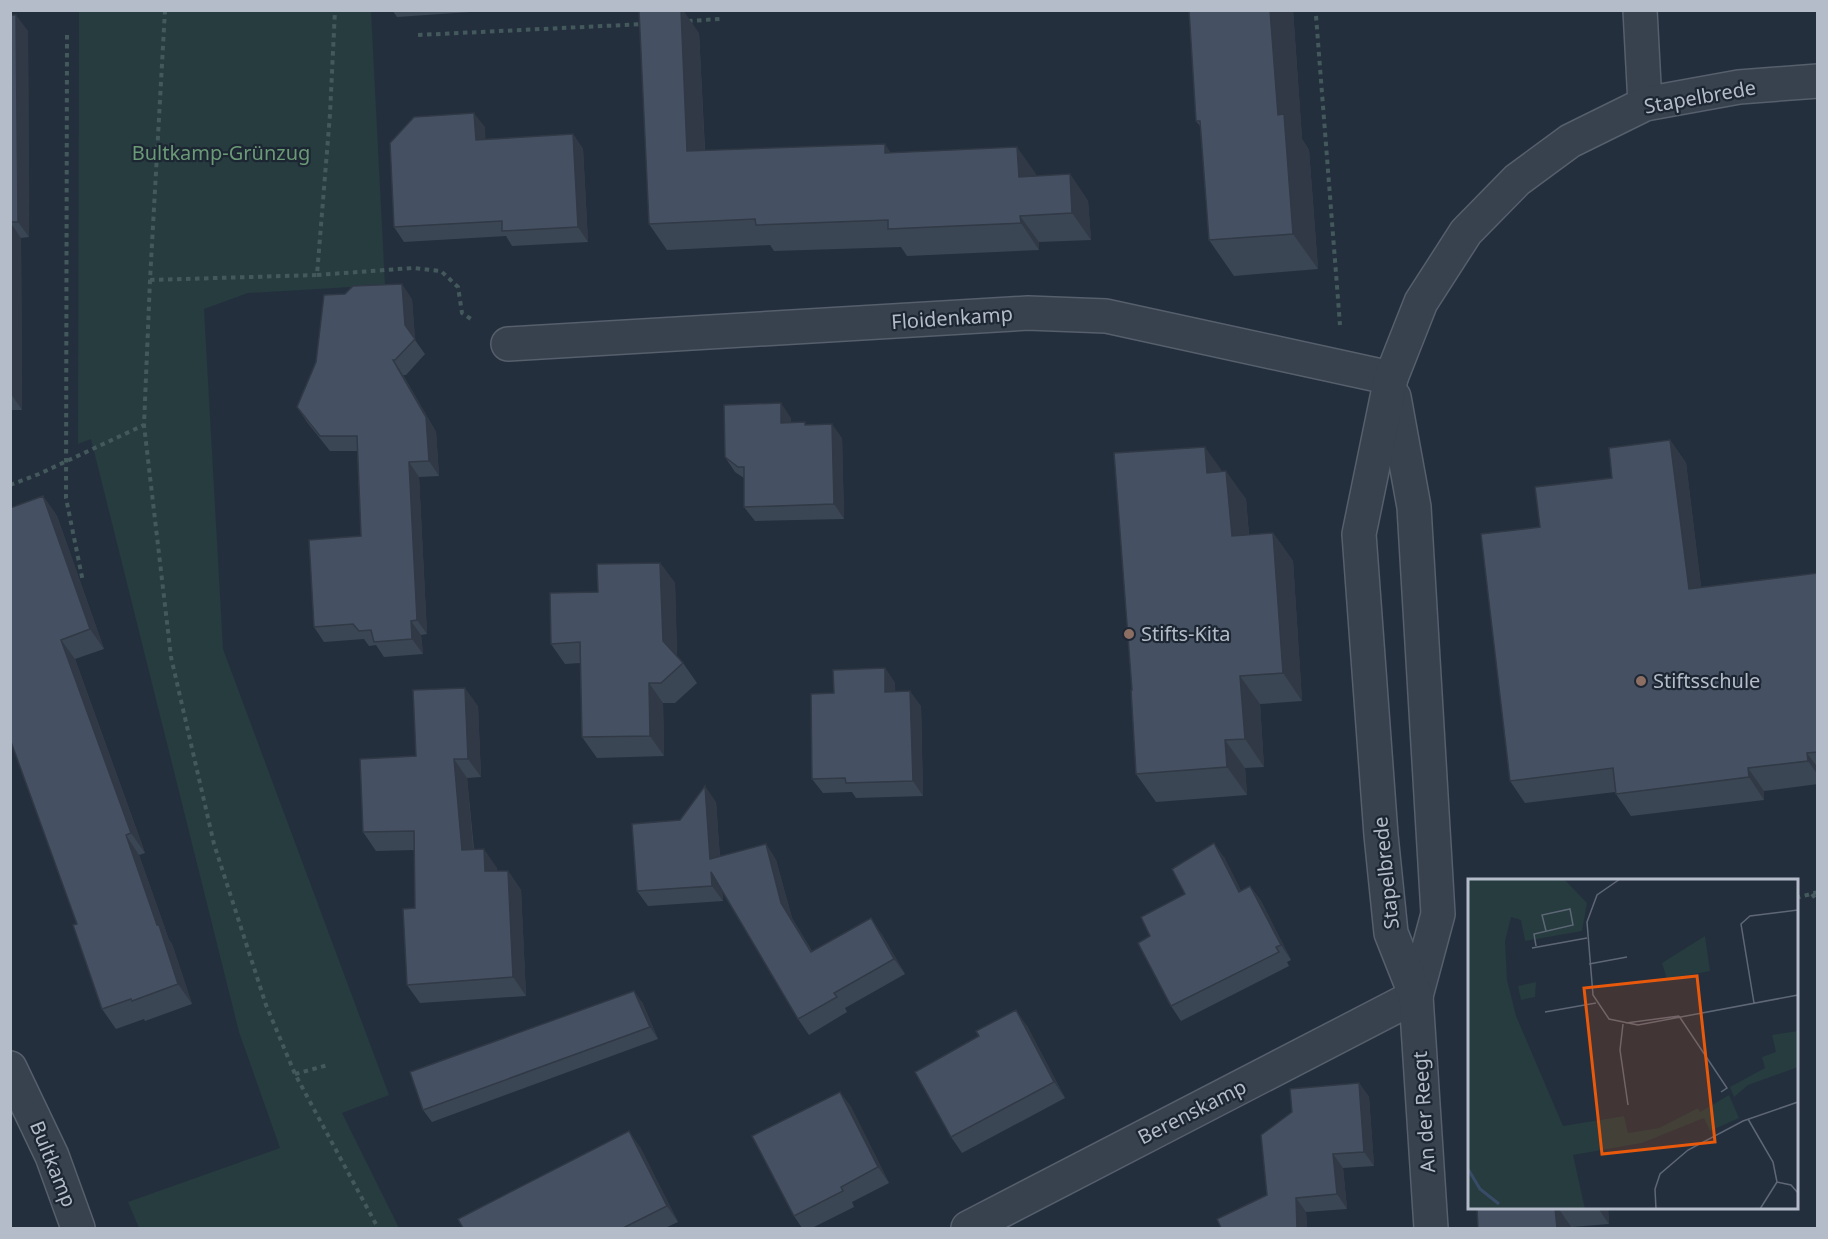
<svg xmlns="http://www.w3.org/2000/svg" width="1828" height="1239" font-family="'Noto Sans',sans-serif">
	<style>
		.green { fill: #263c3f }
		.lines { fill: none; stroke-linecap: round; stroke-linejoin: round }
		.minor-casing { stroke: #565f6c; stroke-width: 36 }
		.path { stroke: #44595c; stroke-width: 4; stroke-dasharray: 4.5 4.5; stroke-linecap: butt }
		.minor { stroke: #38414e; stroke-width: 33 }
		.wall { fill: #3b4654 }
		.shaded-wall { fill: #303945 }
		.building { fill: #455162; stroke: #303945; stroke-width: 1.5 }
		.education-dot { fill: #8d6e63; stroke: #1d2633; stroke-width: 2 }
		.labels { text-anchor: middle; stroke-width: 4.5; stroke-linejoin: round; paint-order: stroke }
		.street-label { font-size: 20px; fill: #b4bcc9; stroke: #1d2633 }
		.park-label { font-size: 20px; fill: #6b9a76; stroke: #1d2633 }
		.poi-label { font-size: 20px; fill: #b4bcc9; stroke: #1d2633; text-anchor: start }
		.inset-river { fill: none; stroke: #394c67; stroke-width: 3 }
		.inset-road { fill: none; stroke: #5e6776; stroke-width: 1.5 }
		.view { fill: #e8590c; fill-opacity: 0.15; stroke: #e8590c; stroke-width: 3 }
		.inset-edge { fill: none; stroke: #b4bcc9; stroke-width: 3 }
	</style>
	<rect width="100%" height="100%" fill="#242f3e"/>
	<polygon class="green" points="79,11 371,11 385,285 248,293 204,309 223,649 389,1095 342,1113 399,1228 139,1228 128,1202 280,1148 239,1032 91,439 78,444"/>
	<g class="lines">
		<defs>
			<g id="minor">
				<polyline points="1640,10 1645,104"/>
				<polyline points="508,344 1028,313 1106,316 1391,378"/>
				<polyline points="1394,397 1414,507 1438,914 1416,996"/>
				<polyline points="10,1068 52,1156 78,1228"/>
				<polyline points="968,1228 1416,996"/>
				<polyline points="1431,1228 1416,996 1391,933 1381,835 1359,534 1391,378 1421,302 1466,232 1517,180 1570,141 1645,104 1739,87 1818,81"/>
			</g>
		</defs>
		<use href="#minor" class="minor-casing"/>
		<g class="path">
			<polyline points="165,10 150,280 144,425 171,657 214,844 266,1005 295,1074 378,1228"/>
			<polyline points="1316,16 1340,325"/>
			<polyline points="688,21 720,19"/>
			<polyline points="67,35 66,498 83,582"/>
			<polyline points="418,35 645,24"/>
			<polyline points="317,275 413,268 441,271 458,287 462,313 474,321"/>
			<polyline points="150,280 317,275 330,114 335,10"/>
			<polyline points="10,485 39,474 144,425"/>
			<polyline points="1812,894 1818,902"/>
			<polyline points="1796,898 1818,892"/>
			<polyline points="295,1074 328,1065"/>
		</g>
		<use href="#minor" class="minor"/>
	</g>
	<g class="wall">
		<polygon points="392,10 500,10 397,17"/>
		<polygon points="502,10 564,10 503,12"/>
		<polygon points="1189,10 1293,10 1302,139 1309,150 1318,269 1234,276 1209,240 1200,126 1196,121"/>
		<polygon points="10,15 28,31 29,237 21,238 22,410 10,410"/>
		<polygon points="699,33 705,150 890,152 1036,174 1036,176 1070,174 1088,201 1091,240 1039,242 1039,250 907,256 901,247 774,251 770,245 667,250 649,224"/>
		<polygon points="485,127 485,139 573,134 583,149 588,242 512,246 506,236 404,242 394,227"/>
		<polygon points="345,294 412,299 415,340 425,354 406,375 403,375 436,432 439,476 419,477 427,634 421,635 423,654 384,657 376,645 369,646 364,639 324,642 314,627 361,536 357,451 330,451 307,422 297,407"/>
		<polygon points="791,418 791,423 807,425 842,438 844,519 755,521 744,507 744,478 735,472 725,457"/>
		<polygon points="1670,440 1686,463 1701,587 1818,573 1818,784 1764,791 1764,800 1631,816 1616,794 1615,792 1525,803 1510,781 1540,527"/>
		<polygon points="1223,471 1246,499 1249,535 1273,533 1293,561 1302,701 1260,704 1264,767 1245,768 1247,795 1156,802 1136,774 1132,690"/>
		<polygon points="43,496 57,516 104,649 75,659 145,853 139,855 169,940 172,944 192,1004 145,1021 144,1019 116,1029 102,1009 77,924"/>
		<polygon points="660,563 675,583 677,656 683,663 697,683 675,703 663,703 664,756 597,758 582,737 580,663 565,664 551,644 598,592"/>
		<polygon points="885,668 895,683 895,692 921,706 923,796 856,798 852,792 823,793 812,779 834,693"/>
		<polygon points="478,706 481,777 467,778 474,849 497,868 497,871 508,871 521,890 526,996 420,1003 407,985 415,908 414,850 376,851 363,832 416,756"/>
		<polygon points="716,802 720,857 766,844 776,860 792,918 812,951 881,933 905,974 845,1008 847,1012 809,1035 798,1019 722,891 723,901 648,906 637,891 680,820"/>
		<polygon points="1224,857 1241,891 1250,886 1261,901 1291,960 1287,962 1289,966 1181,1021 1171,1006 1185,894"/>
		<polygon points="642,1002 658,1039 432,1122 423,1110"/>
		<polygon points="1027,1026 1065,1098 962,1153 951,1137"/>
		<polygon points="1359,1083 1369,1097 1374,1166 1343,1168 1347,1209 1306,1212 1307,1228 1221,1228 1267,1195"/>
		<polygon points="840,1092 851,1107 889,1183 852,1202 854,1207 812,1228 802,1228 794,1216"/>
		<polygon points="640,1147 678,1222 665,1228 463,1228"/>
		<polygon points="1477,1208 1608,1208 1609,1224 1572,1227 1572,1228 1478,1228"/>
	</g>
	<g class="shaded-wall">
		<polygon points="681,10 683,10 699,33 706,177 687,151"/>
		<polygon points="1270,10 1293,10 1302,139 1309,150 1318,269 1293,234 1278,115"/>
		<polygon points="16,15 28,31 29,237 18,222"/>
		<polygon points="474,113 485,127 486,154 476,140"/>
		<polygon points="573,134 583,149 588,242 578,227"/>
		<polygon points="885,144 903,170 885,153"/>
		<polygon points="1017,147 1036,174 1037,203 1019,177"/>
		<polygon points="1070,174 1088,201 1091,240 1072,213"/>
		<polygon points="1020,216 1039,242 1039,250 1021,223"/>
		<polygon points="10,222 21,238 22,410 11,394"/>
		<polygon points="402,284 412,299 415,340 425,354 405,325"/>
		<polygon points="393,360 403,375 436,432 439,476 429,461"/>
		<polygon points="781,403 791,418 792,438 781,423"/>
		<polygon points="832,424 842,438 844,519 834,504"/>
		<polygon points="1670,440 1686,463 1704,611 1689,589"/>
		<polygon points="1205,447 1225,475 1207,473"/>
		<polygon points="409,462 419,477 427,634 417,620"/>
		<polygon points="1226,471 1246,499 1251,564 1232,536"/>
		<polygon points="43,496 57,516 104,649 90,629"/>
		<polygon points="1273,533 1293,561 1302,701 1283,673"/>
		<polygon points="660,563 675,583 677,662 663,641"/>
		<polygon points="411,621 421,635 423,654 412,639"/>
		<polygon points="61,640 75,659 145,853 131,833"/>
		<polygon points="885,668 895,683 896,707 885,692"/>
		<polygon points="1240,676 1260,704 1264,767 1245,739"/>
		<polygon points="649,683 663,703 664,756 650,736"/>
		<polygon points="465,688 478,706 481,777 468,759"/>
		<polygon points="910,691 921,706 923,796 913,781"/>
		<polygon points="1225,740 1245,768 1247,795 1227,767"/>
		<polygon points="1807,753 1818,768 1818,775 1808,761"/>
		<polygon points="454,759 467,778 475,869 462,850"/>
		<polygon points="1748,768 1764,791 1764,800 1749,777"/>
		<polygon points="705,786 716,802 721,875 710,859"/>
		<polygon points="126,835 139,855 169,940 172,944 192,1004 178,984"/>
		<polygon points="1214,843 1224,857 1249,907 1239,892"/>
		<polygon points="766,844 776,860 792,918 821,967 811,952 781,903"/>
		<polygon points="484,849 497,868 498,890 485,871"/>
		<polygon points="508,871 521,890 526,996 513,977"/>
		<polygon points="711,872 722,888 723,901 712,886"/>
		<polygon points="1250,886 1261,901 1291,960 1281,945"/>
		<polygon points="871,918 881,933 905,974 894,959"/>
		<polygon points="634,991 642,1002 658,1039 650,1027"/>
		<polygon points="1016,1010 1027,1026 1065,1098 1054,1082"/>
		<polygon points="1359,1083 1369,1097 1374,1166 1364,1152"/>
		<polygon points="840,1092 851,1107 889,1183 878,1167"/>
		<polygon points="629,1131 640,1147 678,1222 667,1206"/>
		<polygon points="1333,1154 1343,1168 1347,1209 1337,1194"/>
		<polygon points="1296,1198 1306,1212 1307,1228 1297,1228"/>
		<polygon points="1555,1208 1558,1208 1572,1228 1557,1228"/>
		<polygon points="1598,1208 1608,1208 1609,1224"/>
	</g>
	<g class="building">
		<polygon points="639,10 681,10 687,151 885,144 885,153 1017,147 1019,177 1070,174 1072,213 1020,216 1021,223 888,229 888,220 756,225 755,219 649,224"/>
		<polygon points="1189,10 1270,10 1278,115 1284,114 1293,234 1209,240 1200,121 1196,121"/>
		<polygon points="10,15 16,15 18,222 10,222"/>
		<polygon points="474,113 476,140 573,134 578,227 502,231 502,221 394,227 390,143 414,117"/>
		<polygon points="10,273 11,394 10,394"/>
		<polygon points="402,284 405,325 415,339 395,360 393,360 426,417 429,461 409,462 417,620 411,621 412,639 374,642 371,630 359,631 353,624 314,627 309,540 361,536 357,436 320,436 297,407 316,362 324,295 345,294 353,286"/>
		<polygon points="781,403 781,423 805,422 805,425 832,424 834,504 744,507 744,467 738,467 725,457 724,405"/>
		<polygon points="1670,440 1689,589 1818,573 1818,752 1807,753 1808,761 1748,768 1749,777 1616,794 1613,768 1510,781 1481,534 1540,527 1535,487 1612,478 1609,448"/>
		<polygon points="1205,447 1207,473 1226,471 1232,536 1273,533 1283,673 1240,676 1245,739 1225,740 1227,767 1136,774 1131,690 1132,690 1114,453"/>
		<polygon points="43,496 90,629 61,640 131,833 126,835 157,925 159,925 178,984 132,1001 131,999 102,1009 73,925 77,924 10,739 10,508"/>
		<polygon points="660,563 663,641 683,663 661,683 649,683 650,736 582,737 580,642 551,644 550,593 598,592 597,564"/>
		<polygon points="885,668 885,692 910,691 913,781 846,783 845,778 812,779 811,694 834,693 833,670"/>
		<polygon points="465,688 468,759 454,759 462,850 484,849 485,871 508,871 513,977 407,985 403,909 415,908 414,831 363,832 360,759 416,756 413,690"/>
		<polygon points="705,786 710,859 766,844 781,903 811,952 871,918 894,959 834,993 837,997 798,1019 711,872 712,886 637,891 632,824 680,820"/>
		<polygon points="1214,843 1239,892 1250,886 1281,945 1276,947 1279,952 1171,1006 1138,943 1150,936 1141,917 1185,894 1172,869"/>
		<polygon points="634,991 650,1027 423,1110 410,1072"/>
		<polygon points="1016,1010 1054,1082 951,1137 915,1072 979,1036 976,1031"/>
		<polygon points="1359,1083 1364,1152 1333,1154 1337,1194 1296,1198 1297,1228 1221,1228 1217,1219 1267,1195 1261,1135 1292,1112 1290,1089"/>
		<polygon points="840,1092 878,1167 841,1187 843,1191 794,1216 752,1136"/>
		<polygon points="629,1131 667,1206 623,1228 463,1228 458,1219"/>
		<polygon points="1477,1208 1555,1208 1557,1228 1478,1228"/>
	</g>
	<g class="education-dot">
		<circle cx="1129" cy="634" r="6"/>
		<circle cx="1641" cy="681" r="6"/>
	</g>
	<g class="labels">
		<g class="street-label">
			<text transform="translate(1700 97) rotate(-10)" y="7">Stapelbrede</text>
			<text transform="translate(952 318) rotate(-4)" y="7">Floidenkamp</text>
			<text transform="translate(1386 873) rotate(-96)" y="7">Stapelbrede</text>
			<text transform="translate(1192 1112) rotate(-27)" y="7">Berenskamp</text>
			<text transform="translate(1424 1112) rotate(-94)" y="7">An der Reegt</text>
			<text transform="translate(53 1164) rotate(68)" y="7">Bultkamp</text>
		</g>
		<g class="park-label">
			<text x="221" y="160">Bultkamp-Grünzug</text>
		</g>
		<g class="poi-label">
			<text x="1141" y="641">Stifts-Kita</text>
			<text x="1653" y="688">Stiftsschule</text>
		</g>
	</g>
	<g transform="translate(1468 879)">
		<rect width="330" height="330" fill="#242f3e"/>
		<path d="M0 0H96L119 24 114 52 57 62 53 41 43 38 37 62 39 101 48 137 95 247 156 237 160 254 191 249 230 229 232 233 261 216 271 239 242 252 236 239 174 264 105 276 117 330H0ZM237 57 242 92 199 100 194 84ZM68 103 67 118 53 121 50 107ZM330 152V188L280 206 266 218 262 208 297 189 294 178 308 173 304 156Z" fill="#263c3f"/>
		<path class="inset-river" d="M0 290 12 310 31 325"/>
		<path class="inset-road" d="M152 0 129 16 119 43 125 116 141 140 170 146 330 116M68 67 66 55 105 46 102 30 74 36 78 52M64 69 119 59M121 85 159 78M286 124 273 45 282 37 330 31M77 133 128 124M211 137 259 209 253 213M158 144 211 137M155 145 152 171 160 226M280 240 305 283 309 303 323 306 330 314M188 330 187 310 192 295 220 271 275 242 330 223M292 330 309 303"/>
		<path class="view" d="M229 97 247 263 134 275 116 109Z"/>
		<rect width="330" height="330" class="inset-edge"/>
	</g>
	<rect width="1828" height="1239" fill="none" stroke="#b4bcc9" stroke-width="24"/>
</svg>
